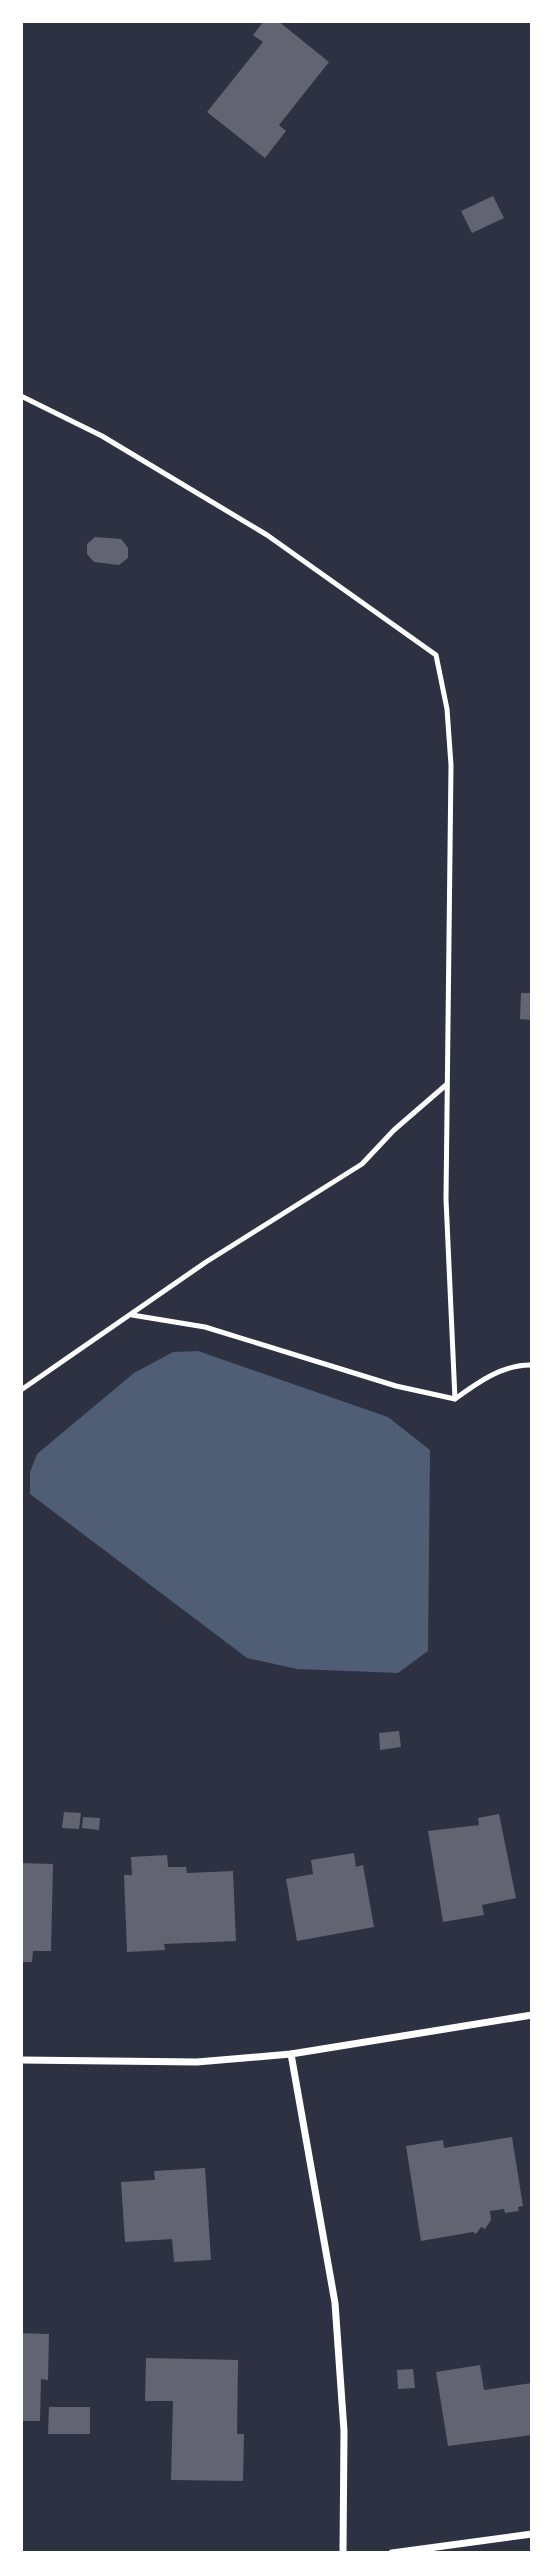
<svg xmlns="http://www.w3.org/2000/svg" width="553" height="2574" font-family="'IBM Plex Sans',sans-serif">
	<style>
		.water { fill: #4f5d75 }
		.building { fill: #626471 }
		.lines { fill: none; stroke-linecap: round; stroke-linejoin: round }
		.service { stroke: #fff; stroke-width: 5 }
		.minor { stroke: #fff; stroke-width: 7 }
	</style>
	<rect width="100%" height="100%" fill="#2d3142"/>
	<polygon class="water" points="198,1351 388,1417 430,1450 428,1651 398,1673 297,1669 247,1658 30,1494 30,1472 37,1454 134,1373 173,1352"/>
	<g class="building">
		<polygon points="264,21 278,21 329,62 279,125 286,131 265,158 207,112 263,42 253,35"/>
		<polygon points="493,196 504,218 472,233 461,211"/>
		<polygon points="95,537 121,539 128,548 128,558 119,565 94,562 87,554 87,544"/>
		<polygon points="521,993 532,993 532,1020 520,1019"/>
		<polygon points="399,1731 401,1747 380,1750 379,1733"/>
		<polygon points="64,1812 81,1813 79,1829 62,1828"/>
		<polygon points="499,1814 516,1898 482,1905 484,1915 443,1922 428,1831 479,1825 478,1818"/>
		<polygon points="83,1817 100,1818 99,1830 82,1828"/>
		<polygon points="354,1853 356,1867 363,1865 374,1927 297,1941 286,1879 313,1874 311,1860"/>
		<polygon points="167,1855 168,1867 186,1867 187,1873 233,1871 236,1941 164,1944 165,1950 127,1952 124,1875 132,1875 131,1857"/>
		<polygon points="21,1863 53,1864 51,1951 33,1951 32,1962 21,1962"/>
		<polygon points="512,2137 523,2206 518,2207 519,2211 505,2213 504,2209 490,2211 491,2220 485,2229 481,2227 476,2234 473,2232 421,2241 406,2146 443,2140 444,2148"/>
		<polygon points="205,2168 211,2260 174,2262 172,2239 125,2242 121,2182 155,2180 154,2171"/>
		<polygon points="21,2333 49,2334 48,2380 41,2379 40,2421 21,2421"/>
		<polygon points="146,2358 238,2360 237,2434 244,2434 243,2481 171,2480 173,2401 145,2401"/>
		<polygon points="480,2365 484,2390 532,2383 532,2435 448,2446 436,2372"/>
		<polygon points="413,2369 415,2388 398,2389 397,2370"/>
		<polygon points="49,2407 90,2407 90,2434 48,2434"/>
	</g>
	<g class="lines">
		<g class="service">
			<polyline points="21,396 102,436 267,535 436,655 447,709 451,765 446,1199 455,1399"/>
			<path d="M132 1315 205 1327 396 1386 455 1399C477 1383 503 1364 532 1365"/>
			<polyline points="21,1390 206,1262 362,1164 394,1130 446,1085"/>
		</g>
		<g class="minor">
			<polyline points="291,2054 335,2303 344,2431 343,2553"/>
			<polyline points="21,2060 197,2062 291,2054 532,2015"/>
			<polyline points="392,2553 532,2534"/>
		</g>
	</g>
	<rect width="553" height="2574" fill="none" stroke="#ffffff" stroke-width="46"/>
</svg>
